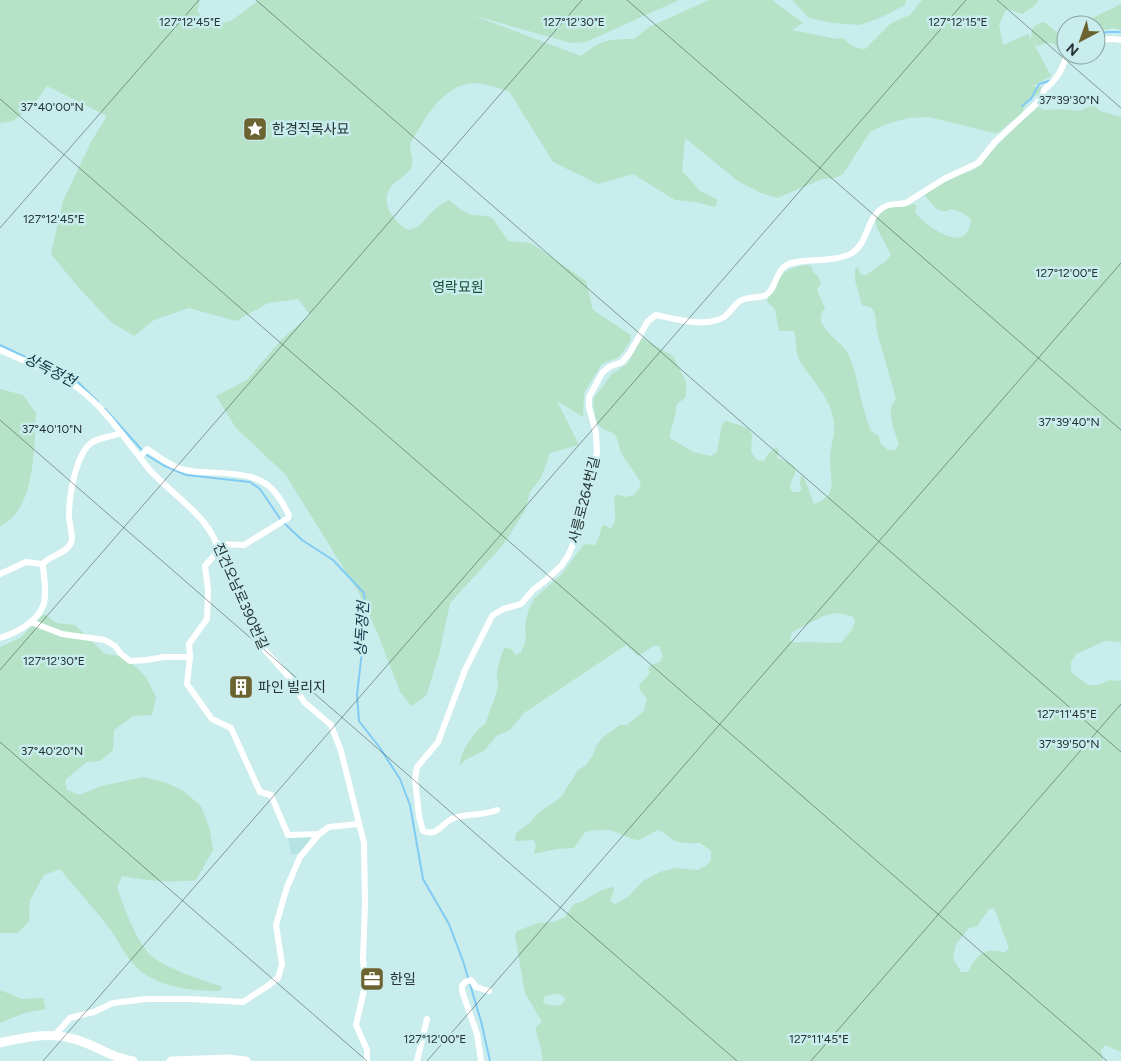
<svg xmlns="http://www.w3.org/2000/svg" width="1121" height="1061" font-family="Figtree,'Noto Sans KR',sans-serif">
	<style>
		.built { fill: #b6e4e4 }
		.green { fill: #b6e2c8; fill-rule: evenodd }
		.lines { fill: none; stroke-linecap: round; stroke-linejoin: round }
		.stream { stroke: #80cbf4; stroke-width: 2 }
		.minor { stroke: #fff; stroke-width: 6 }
		.secondary { stroke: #fff; stroke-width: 9 }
		.ticks { fill: none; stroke: #253333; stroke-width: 1; stroke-opacity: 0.45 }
		.labels { text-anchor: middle; stroke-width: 5; stroke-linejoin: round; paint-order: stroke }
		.poi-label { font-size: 14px; fill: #253333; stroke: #c9ecec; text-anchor: start }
		.park-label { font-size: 14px; fill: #195136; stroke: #c9ecec }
		.street-label { font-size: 14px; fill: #253333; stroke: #c9ecec }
		.water-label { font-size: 15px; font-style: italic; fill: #134; stroke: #c9ecec }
		.ticks-label { font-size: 12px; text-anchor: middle; fill: #253333; stroke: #c9ecec; stroke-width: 5; stroke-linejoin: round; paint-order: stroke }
	</style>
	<rect width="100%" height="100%" fill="#c9ecec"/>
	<polygon class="built" points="312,836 305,849 298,854 291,854 288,838"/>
	<g class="green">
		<path d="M0 0H200L197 12 212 25 231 21 259 0H679L586 42 571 43 472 15 581 56C602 40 607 39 634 39L649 27 709 0H772L803 23 792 30 837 39 843 38C850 45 856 49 865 49L891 23 910 15 922 0H1039L1033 7 1022 14 1007 9C1003 14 1002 20 999 25L1003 45 1028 34 1031 39 1032 29C1048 14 1047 29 1060 34L1066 31V46L1064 49H1059L1053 43H1046L1038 46 1034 44 1051 76 1033 86 1042 87 1039 94 1028 100 1022 113 999 132 994 133 929 117 908 118 884 125 870 132 843 174 834 178 823 179 777 198 761 193 738 181 685 138 682 171 700 191 718 200 715 207 696 202 675 200 633 174 598 184 553 162 509 91C498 88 487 84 476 83 452 82 434 105 423 122 420 129 411 139 410 146 410 152 413 158 412 165 409 177 394 179 389 190 381 205 395 224 409 230 421 227 426 218 434 210 438 206 444 203 449 200L461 210 472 215 488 216 493 219 508 241 531 243 586 281 593 310 631 335V340L619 357 602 364 584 393 583 417 557 401 579 445 550 453 541 478 530 492 525 511 503 545 450 603 439 655 426 696 411 706 400 692 377 632 358 591 285 474 236 428 216 396 247 380 281 340 310 315 298 299 268 303 236 321 189 308 154 320 134 336 111 322 78 287 51 254 63 201 91 142 107 116 47 86 34 104 13 121 0 123Z"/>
		<polygon points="792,0 906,0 905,5 882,17 860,25 833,23 809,18"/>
		<polygon points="1121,4 1121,30 1113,28 1096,32 1096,25 1078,25"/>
		<path d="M1093 105 1100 111 1121 117V642L1105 641 1076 654 1071 662V672L1088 685H1099L1109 680 1121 681V1052L1105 1045 1101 1050 1103 1061H542C544 1049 536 1039 536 1027L542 1022 525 993 515 936 517 931 538 923 554 922 565 917 574 904C588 901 599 888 613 887L614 890 610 901 615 904 629 896 643 881 660 872 675 868 697 870 706 866 711 860V851L700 843C691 843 684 844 675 841 669 838 664 832 658 830L639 840 632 839 611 830H596L585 832 574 848 557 849 534 854 536 845 534 840 515 841 516 833 531 822 538 813 561 797 578 770 586 765 593 755 596 746 603 737 620 725H627L644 711 647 699 641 692 639 685 650 673 648 669 651 665 660 662 663 656 659 646H654L638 656 626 645 524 713 510 730 496 736 485 750 465 760 460 765C460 752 475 730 486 723 489 710 496 699 498 685 499 681 496 678 497 674 498 665 501 654 505 647L511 649 516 655 521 652 526 640 525 626 528 612 534 599 562 574 584 544 595 545 598 540 602 526 605 525 610 529C620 519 612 506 615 495H620L625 497 634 495 641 486C638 472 625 464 620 450 618 445 619 440 615 435 611 431 607 431 602 428 594 422 594 408 593 399L612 374 627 364 642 338 673 356 686 382V397L676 405C677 417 670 426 670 438L693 452 711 456 717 452 722 424 726 421 748 428 752 435 751 452 757 460 764 461 768 454 776 447 779 451 777 458 788 462 796 469C795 476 790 481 790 488L793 492H799L802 489 800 484 801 476 804 477 814 504C839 495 830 480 830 459 830 444 837 435 833 417 829 396 811 379 800 361 795 354 797 340 794 331H779L775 309 767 302C773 279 784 267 808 265L812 267 813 272 818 276 821 283 817 290 825 308C809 325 841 339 848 354 856 370 858 389 863 406 865 414 868 423 871 431L879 436 880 443 888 450H895L899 444C894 429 885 411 896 399L877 332 875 314 872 308 862 305 855 280V269L857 267 861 274 866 275 886 261 891 255 877 228 875 219 884 210 891 206 901 207 914 204 917 206C916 209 915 210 916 213 919 218 927 224 931 227 947 238 969 247 971 219L963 213 951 209C938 217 932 202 924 195L950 179 973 170 982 164 991 152 1012 130 1038 107 1044 110 1061 109 1079 111ZM836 613 852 616 855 621 852 630 842 642C830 644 821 642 809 642 802 642 797 644 790 641L792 632 826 615ZM994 908 1009 948 1005 953C984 946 977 955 968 972H961L953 958 956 944 968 929 977 926 989 909ZM552 994C557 994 563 994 565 999L563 1004C556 1006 549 1007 543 1002L544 997Z"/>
		<path d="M0 389 23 395 36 413C34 446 36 510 0 526Z"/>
		<path d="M44 614 57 623 75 625 105 654 121 656 136 667 146 677 156 697 152 715 133 716 114 730 113 750 100 761 87 762 65 780 67 790 80 795 101 786 143 777 164 782 182 790 201 806 210 830 213 850 196 880C171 883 147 881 122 876L117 887C124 907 134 936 148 953 161 967 203 980 222 987L220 991C194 991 161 988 139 970 127 959 119 942 110 929 94 908 76 889 60 869L44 875 30 900 29 921 18 933H0V647L20 638Z"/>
		<polygon points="0,990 22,999 43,998 46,1009 24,1013 0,1023"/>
	</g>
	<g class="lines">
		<g class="stream">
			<polyline points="1096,35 1107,32 1121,32"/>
			<polyline points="1022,106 1031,99 1039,84 1052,80"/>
			<polyline points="0,345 34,361"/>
			<polyline points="40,364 79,383 98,402"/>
			<polyline points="105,409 142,450"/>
			<polyline points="145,454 163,465 186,475 250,482 260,489 281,520"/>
			<polyline points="284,523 302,540 333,560 364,593 366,616 357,695 359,721 380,748 400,779 410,805 423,879 449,924 463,961 481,1021 490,1061"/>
		</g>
		<g class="minor">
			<polyline points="1096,40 1113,39 1121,40"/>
			<path d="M0 350C26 363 56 371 79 389 107 410 127 442 149 469 173 497 213 517 220 556L263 648 288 676 304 702 331 725 341 751 364 843 365 903 363 959 365 986 356 1025 367 1050V1061"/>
			<path d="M140 457 147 449C161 458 174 469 191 471 220 475 259 468 277 495 282 501 285 508 289 515L288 518 244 545 218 544"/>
			<polyline points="219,550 205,566 208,590 207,619 189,644 190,657 187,684 212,719 231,728 260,792 271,795 288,835 319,834"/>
			<polyline points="0,574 26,562 43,564"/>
			<polyline points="31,622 62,634 105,640 115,646 121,654 130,661 147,660 164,657 190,657"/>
			<path d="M0 638C19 632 45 618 45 595 46 584 43 574 43 564 50 555 66 554 71 543 74 536 69 524 69 516 69 497 75 456 91 443 99 437 111 437 121 433"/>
			<path d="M497 810C483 816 468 813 454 818 442 822 439 837 423 831L419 816 415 779 417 767 438 742 465 670 492 616 503 609 521 604 533 590 545 581 561 566 568 556 580 528 582 504 588 491 597 452 596 433 589 407V397L602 373 609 367 622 362 629 354 648 321 656 315C674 319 707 328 724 317 730 313 734 305 740 301 748 296 758 299 766 295 776 289 775 273 785 266 799 257 833 264 852 253 869 242 866 217 884 207 891 203 898 205 906 203L944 179 978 163 995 142 1037 103 1043 95 1044 90C1058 78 1061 72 1067 55"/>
			<polyline points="55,1035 70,1018 94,1012 113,1003 146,999 190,999 243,1002 266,987 278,978 282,964 276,925 287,887 300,857 319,834 329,827 359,824"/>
			<polyline points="417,1061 427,1019"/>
			<polyline points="481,1061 477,1034 462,991 462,986 465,982 471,980 476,987 489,991"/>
		</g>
		<g class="secondary">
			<path d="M0 1043C29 1036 55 1031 83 1042 100 1048 115 1059 133 1061"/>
			<polyline points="171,1061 228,1059 246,1061"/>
		</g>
	</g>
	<path class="ticks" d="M256 0 1121 752M627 0 1121 430M997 0 1121 108M0 99 1107 1061M0 228 199 0M0 420 737 1061M0 670 582 0M0 742 367 1061M43 1061 966 0M427 1061 1121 263M811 1061 1121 704"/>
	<defs>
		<symbol id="sight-square" viewBox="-11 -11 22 22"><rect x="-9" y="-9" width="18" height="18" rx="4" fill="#6b6431" stroke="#c9ecec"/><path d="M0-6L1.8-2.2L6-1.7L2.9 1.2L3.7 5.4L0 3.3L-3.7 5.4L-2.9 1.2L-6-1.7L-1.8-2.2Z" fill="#fff"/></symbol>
		<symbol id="building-square" viewBox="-11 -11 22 22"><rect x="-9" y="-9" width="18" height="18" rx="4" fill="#6b6431" stroke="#c9ecec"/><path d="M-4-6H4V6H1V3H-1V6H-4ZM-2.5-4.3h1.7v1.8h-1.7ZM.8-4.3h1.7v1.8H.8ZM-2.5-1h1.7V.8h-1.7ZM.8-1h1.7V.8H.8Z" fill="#fff"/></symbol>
		<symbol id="office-square" viewBox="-11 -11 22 22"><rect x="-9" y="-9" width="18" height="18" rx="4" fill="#6b6431" stroke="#c9ecec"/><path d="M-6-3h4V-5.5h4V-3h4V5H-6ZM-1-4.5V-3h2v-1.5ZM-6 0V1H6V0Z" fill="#fff"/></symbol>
	</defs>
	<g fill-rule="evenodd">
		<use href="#sight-square" x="241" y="115" width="28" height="28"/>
		<use href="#building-square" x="227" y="673" width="28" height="28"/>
		<use href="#office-square" x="358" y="965" width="28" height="28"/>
	</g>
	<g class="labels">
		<g class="poi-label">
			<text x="272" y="134">한경직목사묘</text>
			<text x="258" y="692">파인 빌리지</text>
			<text x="390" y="984">한일</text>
		</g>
		<g class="park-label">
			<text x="458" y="292">영락묘원</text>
		</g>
		<g class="street-label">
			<text transform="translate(584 500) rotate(-76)" y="5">사릉로264번길</text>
			<text transform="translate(241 596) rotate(66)" y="5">진건오남로390번길</text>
		</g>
		<g class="water-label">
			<text transform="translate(50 370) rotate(27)" y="5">상독정천</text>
			<text transform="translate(362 629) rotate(-87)" y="5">상독정천</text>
		</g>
	</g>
	<g class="ticks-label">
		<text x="190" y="26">127°12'45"E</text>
		<text x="574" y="26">127°12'30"E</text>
		<text x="958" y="26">127°12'15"E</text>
		<text x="1069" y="104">37°39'30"N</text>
		<text x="52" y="111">37°40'00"N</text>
		<text x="54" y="223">127°12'45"E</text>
		<text x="1067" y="277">127°12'00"E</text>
		<text x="1069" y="426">37°39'40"N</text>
		<text x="52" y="433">37°40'10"N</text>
		<text x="54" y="665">127°12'30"E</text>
		<text x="1067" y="718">127°11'45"E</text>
		<text x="1069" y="748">37°39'50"N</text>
		<text x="52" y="755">37°40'20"N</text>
		<text x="435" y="1043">127°12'00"E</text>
		<text x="819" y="1043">127°11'45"E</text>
	</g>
	<g transform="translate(1081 40) rotate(221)"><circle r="24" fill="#c9ecec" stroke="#87a2a2"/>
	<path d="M0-4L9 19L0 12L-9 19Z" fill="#6b6431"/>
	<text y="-8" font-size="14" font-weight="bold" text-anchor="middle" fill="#253333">N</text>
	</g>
</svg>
